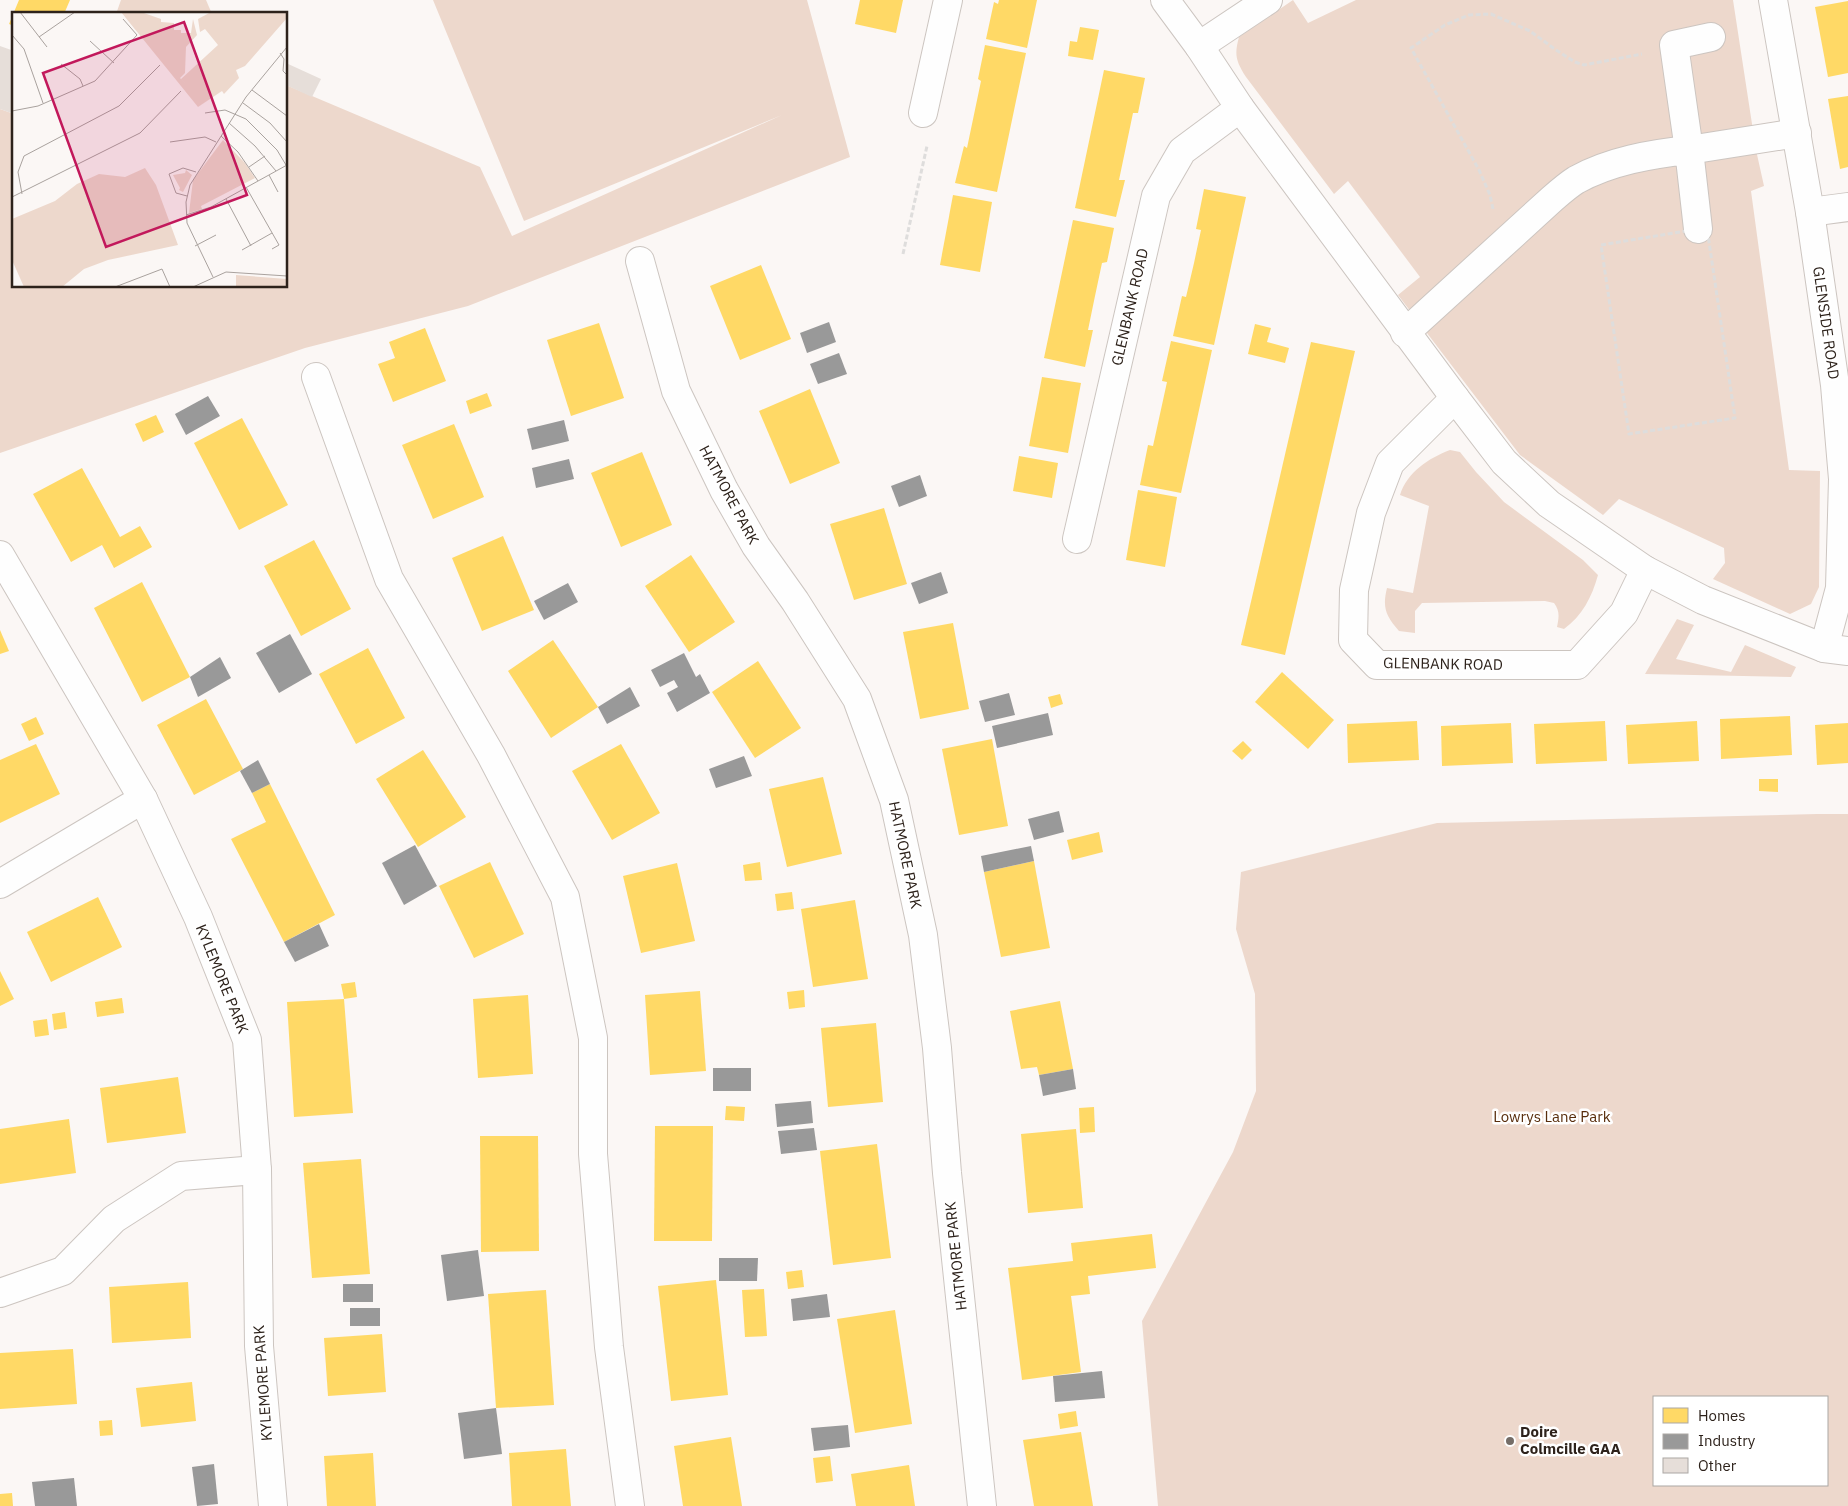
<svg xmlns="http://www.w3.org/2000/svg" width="1848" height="1506" font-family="'IBM Plex Sans',sans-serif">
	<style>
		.green { fill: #edd8cc; fill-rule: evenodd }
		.homes { fill: #ffd966 }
		.industry { fill: #999 }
		.building { fill: #e6ded9 }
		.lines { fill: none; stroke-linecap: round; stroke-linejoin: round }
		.minor-casing { stroke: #ccc5c0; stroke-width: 30 }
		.path { stroke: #dedddc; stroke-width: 3; stroke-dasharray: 5 2.5; stroke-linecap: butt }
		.minor { stroke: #fefefe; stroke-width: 28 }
		.poi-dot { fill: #756d67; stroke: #fff; stroke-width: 2 }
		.labels { text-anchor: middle; stroke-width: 5; stroke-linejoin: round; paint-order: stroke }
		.street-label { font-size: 15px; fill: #2d221b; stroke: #fff }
		.park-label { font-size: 15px; fill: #582d0c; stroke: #fff }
		.poi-label { font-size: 15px; font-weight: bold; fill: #2d221b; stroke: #fff; text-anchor: start }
		.inset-road { fill: none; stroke: #a9a29e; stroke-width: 1 }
		.view { fill: #c2185b; fill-opacity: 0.15; stroke: #c2185b; stroke-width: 2.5 }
		.inset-edge { fill: none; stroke: #2d221b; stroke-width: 2.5 }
	</style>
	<rect width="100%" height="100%" fill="#fbf7f5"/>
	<g class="green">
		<polygon points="121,0 206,0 212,14 116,14"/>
		<polygon points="433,0 807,0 850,157 468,306 305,348 0,453 0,109 14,114 14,286 286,286 286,85 480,167 512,236 782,115 524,221"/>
		<path d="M1293 0 1308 23 1356 0H1733L1756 150 1764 186 1751 191 1789 470 1820 471 1819 587 1811 604 1790 614 1713 579 1725 563 1724 548 1619 499 1603 515 1520 455 1398 295 1420 277 1348 181 1334 194 1246 77C1236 61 1234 55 1239 37Z"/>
		<path d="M1450 450 1460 452 1476 472 1504 502 1583 560 1598 575C1592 597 1582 616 1564 629L1557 627C1559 617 1560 611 1554 603L1545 601 1422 603 1415 611V633L1399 631C1386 616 1382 608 1387 588L1413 593 1429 506 1400 495C1407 472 1429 458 1450 450Z"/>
		<polygon points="1677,619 1694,625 1676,659 1731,672 1745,645 1796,667 1791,677 1645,674"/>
		<path d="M1817 814H1848V1506H1158L1142 1321 1233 1152 1256 1091 1255 994 1236 929 1241 872 1437 823ZM1654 1397H1827V1485H1654Z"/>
	</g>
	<g class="homes">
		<polygon points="19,0 70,0 64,14 14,14 14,26 9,24"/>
		<polygon points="860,0 903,0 896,33 855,24"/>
		<polygon points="999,0 1037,0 1027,48 986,39 994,2 998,4"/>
		<polygon points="1848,1 1848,73 1828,77 1815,7"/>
		<polygon points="1080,27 1099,30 1093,60 1068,56 1070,41 1077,42"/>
		<polygon points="985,45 1026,53 997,192 955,183 964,146 967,148 981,81 978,79"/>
		<polygon points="1104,70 1145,78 1138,113 1133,113 1119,180 1125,180 1116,217 1075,208"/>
		<polygon points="1848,96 1848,167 1840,169 1828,99"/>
		<polygon points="1204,189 1246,197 1214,345 1173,336 1182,296 1186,297 1194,263 1201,230 1196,229"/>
		<polygon points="953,195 992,202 980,272 940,265"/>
		<polygon points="1073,220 1114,228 1107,262 1102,263 1095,296 1088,330 1093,330 1085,367 1044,358"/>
		<polygon points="761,265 791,339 740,360 710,286"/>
		<polygon points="599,323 624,398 571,416 547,340"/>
		<polygon points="1255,324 1271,328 1267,342 1289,348 1285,363 1248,354"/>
		<polygon points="425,328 446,381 393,402 378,364 395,358 389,342"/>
		<polygon points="1171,341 1212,350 1181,493 1140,485 1148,445 1153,446 1167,382 1162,381"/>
		<polygon points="1311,342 1355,351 1285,655 1241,645"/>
		<polygon points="1042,377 1081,383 1068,453 1029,446"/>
		<polygon points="810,389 840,463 790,484 759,411"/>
		<polygon points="487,393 492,406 470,414 466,401"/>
		<polygon points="156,415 164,432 143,442 135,424"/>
		<polygon points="242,418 288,505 239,530 194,443"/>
		<polygon points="454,424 484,497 433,519 402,445"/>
		<polygon points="642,452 672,525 621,547 591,473"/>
		<polygon points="1019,456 1058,463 1052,498 1013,491"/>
		<polygon points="82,468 120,537 140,526 152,547 114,568 102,545 71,562 33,494"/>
		<polygon points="1138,490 1177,497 1165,567 1126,560"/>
		<polygon points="884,508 907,584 854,600 830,524"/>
		<polygon points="503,536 534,610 482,631 452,558"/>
		<polygon points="314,540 351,609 301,636 264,566"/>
		<polygon points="691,555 735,622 689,652 645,586"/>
		<polygon points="142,582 190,677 142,702 94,608"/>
		<polygon points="953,623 969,709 920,719 903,632"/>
		<polygon points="0,630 9,651 0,654"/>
		<polygon points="553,640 598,707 551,738 508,671"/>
		<polygon points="368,648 405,718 356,744 319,674"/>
		<polygon points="758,661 801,728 755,758 712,692"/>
		<polygon points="1282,672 1334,720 1308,749 1255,702"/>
		<polygon points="1060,694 1063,704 1051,708 1048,697"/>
		<polygon points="206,699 243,769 194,795 157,725"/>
		<polygon points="1790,716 1792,755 1721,759 1720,719"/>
		<polygon points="36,717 44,734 29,741 21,724"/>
		<polygon points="1417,721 1419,760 1348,763 1347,724"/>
		<polygon points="1605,721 1607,761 1536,764 1534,724"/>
		<polygon points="1697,721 1699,761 1628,764 1626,725"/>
		<polygon points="1511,723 1513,763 1442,766 1441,726"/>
		<polygon points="1848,723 1848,763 1817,765 1815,725"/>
		<polygon points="992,739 1008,826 959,835 942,749"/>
		<polygon points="1243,741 1252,750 1242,760 1232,751"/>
		<polygon points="36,744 60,794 0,823 0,760"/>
		<polygon points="621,744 660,813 612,840 572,771"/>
		<polygon points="423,750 466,817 418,847 376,779"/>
		<polygon points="823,777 842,854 787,867 769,789"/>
		<polygon points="1759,779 1778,779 1778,792 1759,791"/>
		<polygon points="270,784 335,915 284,942 231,839 266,822 252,793"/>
		<polygon points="1099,832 1103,852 1072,860 1067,840"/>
		<polygon points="1034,861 1050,948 1001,957 984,872"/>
		<polygon points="490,862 524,934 474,958 439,886"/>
		<polygon points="760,862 762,880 745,881 743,865"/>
		<polygon points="677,863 695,941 641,953 623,876"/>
		<polygon points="792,892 794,909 777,911 775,894"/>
		<polygon points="98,897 122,947 51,982 27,932"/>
		<polygon points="855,900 868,979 813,987 801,909"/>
		<polygon points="0,971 14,999 0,1006"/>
		<polygon points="355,982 357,997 344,999 353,1113 294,1117 287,1002 344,999 341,984"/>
		<polygon points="804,990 805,1007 789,1009 787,992"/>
		<polygon points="700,991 706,1071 650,1075 645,995"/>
		<polygon points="528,995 533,1074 478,1078 473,999"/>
		<polygon points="122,998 124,1013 97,1017 95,1002"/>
		<polygon points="1060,1001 1073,1069 1039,1075 1037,1067 1021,1069 1010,1011"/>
		<polygon points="65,1012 67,1028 54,1030 52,1014"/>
		<polygon points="47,1019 49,1035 35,1037 33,1021"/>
		<polygon points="876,1023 883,1102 828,1107 821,1028"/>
		<polygon points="178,1077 186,1133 107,1143 100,1088"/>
		<polygon points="726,1106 745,1107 744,1121 725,1120"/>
		<polygon points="1094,1107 1095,1132 1080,1133 1079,1108"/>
		<polygon points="69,1119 76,1173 0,1184 0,1129"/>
		<polygon points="655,1126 713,1126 712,1241 654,1241"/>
		<polygon points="1076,1129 1083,1208 1028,1213 1021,1134"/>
		<polygon points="480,1136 538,1136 539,1251 481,1252"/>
		<polygon points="877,1144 891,1258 833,1265 820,1151"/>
		<polygon points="361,1159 370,1274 312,1278 303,1163"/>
		<polygon points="1152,1234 1156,1268 1088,1276 1090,1294 1071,1296 1081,1372 1022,1380 1008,1268 1073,1261 1071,1243"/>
		<polygon points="802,1270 804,1287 788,1289 786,1272"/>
		<polygon points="716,1280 728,1395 671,1401 658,1286"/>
		<polygon points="188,1282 191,1338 112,1343 109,1287"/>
		<polygon points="764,1289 767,1336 745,1337 742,1290"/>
		<polygon points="546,1290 554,1405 496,1408 488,1294"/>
		<polygon points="895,1310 912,1424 855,1433 837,1319"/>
		<polygon points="382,1334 386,1392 328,1396 324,1338"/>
		<polygon points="73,1349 77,1404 0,1409 0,1353"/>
		<polygon points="192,1382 196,1421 141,1427 136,1388"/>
		<polygon points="1076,1411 1078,1426 1060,1429 1058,1414"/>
		<polygon points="112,1420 113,1435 100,1436 99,1421"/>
		<polygon points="1081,1432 1093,1506 1034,1506 1023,1440"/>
		<polygon points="731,1437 742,1506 683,1506 674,1446"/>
		<polygon points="566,1449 571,1506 512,1506 509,1453"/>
		<polygon points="373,1453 376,1506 327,1506 324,1456"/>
		<polygon points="830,1456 833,1481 816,1483 813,1458"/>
		<polygon points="909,1465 915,1506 856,1506 851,1474"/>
		<polygon points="12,1493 13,1506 0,1506 0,1494"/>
	</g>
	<g class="industry">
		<polygon points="829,322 836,342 807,353 800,333"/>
		<polygon points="839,353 847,374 818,384 810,364"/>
		<polygon points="208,396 220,416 186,435 175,414"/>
		<polygon points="564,420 569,441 532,450 527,429"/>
		<polygon points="569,459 574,479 536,488 532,468"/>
		<polygon points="920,475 927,496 899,507 891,486"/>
		<polygon points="941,572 948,593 919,604 911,583"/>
		<polygon points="568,583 578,602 544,620 534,601"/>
		<polygon points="290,634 312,674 279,693 256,653"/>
		<polygon points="684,653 696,677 700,674 710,693 677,712 667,693 678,687 674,680 660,687 651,670"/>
		<polygon points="220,657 231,678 198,697 190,677"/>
		<polygon points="630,687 640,706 607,724 598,707"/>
		<polygon points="1009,693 1015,715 985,722 979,701"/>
		<polygon points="1048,713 1053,735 997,748 992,726"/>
		<polygon points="744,756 752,776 716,788 709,769"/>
		<polygon points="258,760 270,784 252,793 240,771"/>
		<polygon points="1059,811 1064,832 1034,840 1028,819"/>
		<polygon points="415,845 437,886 404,905 382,863"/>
		<polygon points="1031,846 1034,861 984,872 981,856"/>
		<polygon points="319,924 329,946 295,962 284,942"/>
		<rect x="713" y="1068" width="38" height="23"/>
		<polygon points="1073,1069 1076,1089 1043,1096 1039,1075"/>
		<polygon points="811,1101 813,1123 777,1127 775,1104"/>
		<polygon points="814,1128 817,1150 781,1154 778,1131"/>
		<polygon points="478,1250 484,1296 447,1301 441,1255"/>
		<polygon points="719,1258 758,1258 757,1281 719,1281"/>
		<rect x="343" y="1284" width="30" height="18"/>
		<polygon points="827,1294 830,1317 793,1321 791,1299"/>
		<rect x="350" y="1308" width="30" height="18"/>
		<polygon points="1102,1371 1105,1398 1055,1402 1053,1376"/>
		<polygon points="496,1408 502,1454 464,1459 458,1413"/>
		<polygon points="848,1425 850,1447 814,1451 811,1428"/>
		<polygon points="214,1464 218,1504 197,1506 192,1467"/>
		<polygon points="74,1478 77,1506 35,1506 32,1482"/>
	</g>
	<g class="building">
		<polygon points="0,46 14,51 14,114 0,109"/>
		<polygon points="286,63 321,79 312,97 286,85"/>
	</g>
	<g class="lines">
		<defs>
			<g id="minor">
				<polyline points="1165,0 1199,46 1240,108 1455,398 1504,462 1549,504 1645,570 1703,600 1824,648 1848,651"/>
				<polyline points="1773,0 1810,212 1835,385 1843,479 1840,588 1824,648"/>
				<polyline points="1711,37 1674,45 1689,150 1797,133"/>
				<polyline points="1199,46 1268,0"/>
				<polyline points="923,113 948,0"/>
				<polyline points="1810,212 1848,207"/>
				<polyline points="640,261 676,391 724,490 756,546 795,601 857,699 894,800 923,935 937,1048 947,1173 982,1506"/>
				<path d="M1405 333 1552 199C1560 192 1568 185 1576 180 1610 161 1651 154 1689 150L1698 229"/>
				<polyline points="316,377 389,579 491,755 565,897 593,1038 593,1154 609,1347 630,1506"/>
				<polyline points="1455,398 1390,463 1371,513 1354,590 1353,640 1377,665 1577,665 1624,613 1645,570"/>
				<polyline points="1077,539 1156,196 1182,151 1240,108"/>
				<polyline points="0,555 143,799 198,917 247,1040 257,1170 259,1346 273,1506"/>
				<polyline points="0,884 143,799"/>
				<polyline points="0,1293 63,1271 114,1219 181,1176 257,1170"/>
			</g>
		</defs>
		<use href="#minor" class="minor-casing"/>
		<g class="path">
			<polyline points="1493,209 1490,195 1479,170 1411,48 1445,25 1469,15 1491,14 1530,31 1556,50 1575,62 1584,65 1642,54"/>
			<polygon points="1698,229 1708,235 1735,418 1629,434 1601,245"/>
			<polyline points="903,254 927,146"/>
		</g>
		<use href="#minor" class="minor"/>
	</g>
	<circle class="poi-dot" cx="1510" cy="1441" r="5"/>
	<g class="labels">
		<g class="street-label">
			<text transform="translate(1130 307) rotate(-77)" y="5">GLENBANK ROAD</text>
			<text transform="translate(1826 323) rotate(82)" y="5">GLENSIDE ROAD</text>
			<text transform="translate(729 495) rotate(62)" y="5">HATMORE PARK</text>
			<text transform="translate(1443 664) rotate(1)" y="5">GLENBANK ROAD</text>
			<text transform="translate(905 855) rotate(78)" y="5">HATMORE PARK</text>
			<text transform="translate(222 979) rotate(68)" y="5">KYLEMORE PARK</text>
			<text transform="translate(956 1256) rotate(-96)" y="5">HATMORE PARK</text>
			<text transform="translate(263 1383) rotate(-94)" y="5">KYLEMORE PARK</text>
		</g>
		<g class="park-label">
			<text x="1552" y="1122">Lowrys Lane Park</text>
		</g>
		<g class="poi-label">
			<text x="1520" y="1437">Doire<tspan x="1520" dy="17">Colmcille GAA</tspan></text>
		</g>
	</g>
	<g transform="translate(12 12)">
		<rect width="275" height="275" fill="#fbf7f5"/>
		<path d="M109 0H129L149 7V10L162 11V18H169V21H179L181 7 185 23 174 35 173 61 168 66 173 71 169 67 206 33 193 17 188 20 186 7 199 0H275V6L233 54 224 58 227 66 212 82 210 79 186 95ZM211 128 233 151 243 166 189 194 190 197 177 201 181 168ZM133 156 144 173 166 233 96 248 72 257 50 275H12L0 248V207L43 189 65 172 87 162 113 165ZM174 158 180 163 171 180 167 178 168 176 161 163 173 161ZM224 263 275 267V275H224Z" fill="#edd8cc"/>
		<path class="inset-road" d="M8 0 35 35M0 23 12 37 31 91M27 25 63 0M78 29 102 51M268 41 272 47 271 59 275 63M49 52 68 67 71 74M240 78 275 104M231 91 258 111 275 130M0 99 26 94 83 69 125 23 111 7M193 101 213 98 234 107 265 138 274 153M217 111 243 134 264 159M209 124 226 140 246 169M158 130 193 125 204 130M237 155 253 144M257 163 266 180M234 175 267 233 260 237M10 182 6 160 12 144 107 94 148 53M175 184 164 181 157 162 171 156 184 160M0 185 128 121 169 79M214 187 239 234M174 203 199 195 275 153M183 234 204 223M230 238 260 221M201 265 175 211 174 190 178 173 234 85 275 35M103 275 150 257 158 275M181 275 214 260 275 264"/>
		<path class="view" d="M172 10 235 183 94 235 31 61Z"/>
		<rect width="275" height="275" class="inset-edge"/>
	</g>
	<rect x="1653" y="1396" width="175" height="90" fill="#ffffff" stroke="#aba7a4"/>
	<rect x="1663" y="1408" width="25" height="15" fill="#ffd966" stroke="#aba7a4"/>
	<text x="1698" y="1421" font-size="15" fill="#2d221b">Homes</text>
	<rect x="1663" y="1434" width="25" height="15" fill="#999999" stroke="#aba7a4"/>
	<text x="1698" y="1446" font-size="15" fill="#2d221b">Industry</text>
	<rect x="1663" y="1458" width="25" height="15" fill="#e6ded9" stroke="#aba7a4"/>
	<text x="1698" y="1471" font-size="15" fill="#2d221b">Other</text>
</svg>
